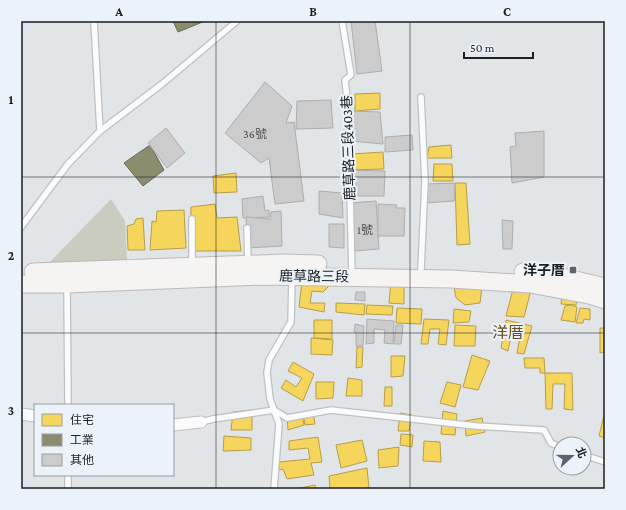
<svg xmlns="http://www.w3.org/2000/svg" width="626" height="510" font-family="'Crimson Pro','Noto Sans TC',serif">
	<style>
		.green { fill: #c9ccbe }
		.homes { fill: #f6d55c; stroke: #b59e4a }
		.industry { fill: #8c8c6e; stroke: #6a6b57 }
		.building { fill: #cdcccd; stroke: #aeadae }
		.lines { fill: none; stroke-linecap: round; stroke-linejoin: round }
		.service-casing { stroke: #bec1c4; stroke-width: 8 }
		.minor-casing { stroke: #bec1c4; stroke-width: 13 }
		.primary-casing { stroke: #beb9ba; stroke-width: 19 }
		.service { stroke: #fbfbfc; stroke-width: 5.5 }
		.minor { stroke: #fbfbfc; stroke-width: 11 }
		.primary { stroke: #f6f3f3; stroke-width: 17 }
		.grid { fill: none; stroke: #1c1e20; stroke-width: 1; stroke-opacity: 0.55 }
		.poi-dot { fill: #616466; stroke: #ecf2f9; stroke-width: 1.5 }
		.labels { text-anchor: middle; stroke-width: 4; stroke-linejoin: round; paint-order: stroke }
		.number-label { font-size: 12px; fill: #4b4c4e }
		.street-label { font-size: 14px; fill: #1c1e20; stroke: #ecf2f9 }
		.poi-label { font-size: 14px; font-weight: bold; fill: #1c1e20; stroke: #ecf2f9; text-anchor: end }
		.quarter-label { font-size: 16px; fill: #6b4e17; stroke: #ecf2f9 }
		.neatline { fill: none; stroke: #1c1e20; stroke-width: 1.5 }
		.grid-label { font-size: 13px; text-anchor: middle; font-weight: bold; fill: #1c1e20 }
	</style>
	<rect width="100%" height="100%" fill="#e2e5e8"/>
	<polygon class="green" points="111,199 125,221 127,261 49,263"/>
	<g class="homes">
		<polygon points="380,93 380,109 355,111 355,94"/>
		<polygon points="451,145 452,158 427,158 429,147"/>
		<polygon points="383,152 384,169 349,170 351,154"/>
		<polygon points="434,164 452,164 453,181 433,181"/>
		<polygon points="236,173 237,192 214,193 213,176"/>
		<polygon points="455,183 466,183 470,244 457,245"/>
		<polygon points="215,204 217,218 237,217 241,251 190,251 191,207"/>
		<polygon points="184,210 186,248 150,250 152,221 156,222 157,211"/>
		<polygon points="143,218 145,250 128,250 127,226 134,224 136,219"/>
		<polygon points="302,281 330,285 323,292 312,291 310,303 325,303 324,312 299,307"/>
		<polygon points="391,281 404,281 404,304 389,303"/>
		<polygon points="482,286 480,303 465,305 456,298 454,287"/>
		<polygon points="513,289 531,290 524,317 506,316"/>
		<polygon points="562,296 577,299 576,305 561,304"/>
		<polygon points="336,303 365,304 364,315 336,312"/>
		<polygon points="367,305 393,306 392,315 366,314"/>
		<polygon points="571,305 577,307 575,322 561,320 565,306"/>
		<polygon points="397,308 422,309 421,324 396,323"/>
		<polygon points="580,308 590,309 590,320 584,319 583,323 576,323"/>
		<polygon points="454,309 471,311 469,322 453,323"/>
		<polygon points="424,319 449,320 446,345 438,344 440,329 430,329 428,344 421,344"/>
		<polygon points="314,320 332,320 332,339 314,338"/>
		<polygon points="506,320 532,326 524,354 517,353 520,336 511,336 508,351 501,348"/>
		<polygon points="455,325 476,326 475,346 454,346"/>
		<polygon points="600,328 605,328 605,352 600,353"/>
		<polygon points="311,338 333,340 332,355 311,354"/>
		<polygon points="357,347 363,347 362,367 356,368"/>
		<polygon points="472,355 490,361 478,390 463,387"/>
		<polygon points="391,356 405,356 403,376 391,377"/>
		<polygon points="524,358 544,358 545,373 540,373 540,368 525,368"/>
		<polygon points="293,362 314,374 303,401 281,388 286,380 296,387 302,378 288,371"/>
		<polygon points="545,373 572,373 573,410 564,409 565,384 553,384 552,409 546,409"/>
		<polygon points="348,378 362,380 362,396 346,396"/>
		<polygon points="316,382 334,382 333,398 316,399"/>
		<polygon points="447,382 461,385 455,407 440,403"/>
		<polygon points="385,387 392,387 392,406 384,406"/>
		<polygon points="252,410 252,430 231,430 233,412"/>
		<polygon points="443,411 457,414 455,435 441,434"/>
		<polygon points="605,411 605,438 599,436"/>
		<polygon points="313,412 315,424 305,425 303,413"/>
		<polygon points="400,413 412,415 409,431 398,431"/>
		<polygon points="302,414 304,425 288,430 287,418"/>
		<polygon points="482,418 485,432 466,436 465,421"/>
		<polygon points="401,434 413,435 412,447 400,445"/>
		<polygon points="224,436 251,438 251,450 223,451"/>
		<polygon points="318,437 322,462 311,463 314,475 287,479 283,469 279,470 279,462 310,459 308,448 289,450 289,441"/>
		<polygon points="362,440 367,461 341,468 336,445"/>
		<polygon points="424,441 440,442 441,462 423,461"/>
		<polygon points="399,447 398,466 379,468 378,450"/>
		<polygon points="367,468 369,488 361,489 330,489 329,476"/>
		<polygon points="315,485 316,489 295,489"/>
	</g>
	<g class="industry">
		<polygon points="173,21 205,21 178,32"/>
		<polygon points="150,145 164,170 143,186 124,163"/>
	</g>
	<g class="building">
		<polygon points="351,21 375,21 382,71 357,74"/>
		<polygon points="265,82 292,106 286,123 294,122 304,201 275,204 269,158 261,163 225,133"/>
		<polygon points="331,100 333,128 296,129 297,101"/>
		<polygon points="351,111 380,112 383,144 351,141"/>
		<polygon points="166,128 185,153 167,168 148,143"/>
		<polygon points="544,131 544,177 512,183 510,147 516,146 515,133"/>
		<polygon points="412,135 413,150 385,152 385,137"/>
		<polygon points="349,170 385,171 384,196 350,196"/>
		<polygon points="455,183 454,201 424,203 425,184"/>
		<polygon points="319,191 342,193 343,218 319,214"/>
		<polygon points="263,196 265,211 269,210 269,217 243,218 242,199"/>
		<polygon points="376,201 379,249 354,251 350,203"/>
		<polygon points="378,204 397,205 396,208 405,208 404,236 378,236"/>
		<polygon points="281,211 282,246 248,248 246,217 270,219 271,212"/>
		<polygon points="502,220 513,221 512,249 503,249"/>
		<polygon points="329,224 344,224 344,248 329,247"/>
		<polygon points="356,292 365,292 365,301 355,300"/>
		<polygon points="367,319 394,321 393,344 384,343 385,330 374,329 374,343 366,344"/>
		<polygon points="355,324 364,326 363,346 356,346 356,332 354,332"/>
		<polygon points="396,325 403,325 401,344 394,344"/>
	</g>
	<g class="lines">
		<defs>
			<g id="service">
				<polyline points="94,21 100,131"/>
				<polyline points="342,21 351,75 345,80 348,108 352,275"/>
				<polyline points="421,97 425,182 421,269"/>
				<polyline points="192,219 192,264"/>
				<polyline points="21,227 68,164 100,131 162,84 237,21"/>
				<polyline points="247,228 248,264"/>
				<polyline points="67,286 68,405"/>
				<polyline points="201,422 213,419 274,410 287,418 331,410 476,426 544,430 551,443 560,447"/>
				<polyline points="584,455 605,462"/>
				<polyline points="68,489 68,475"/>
				<polyline points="274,489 279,424 270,399 267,373 269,360 291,322 292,278"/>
			</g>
			<g id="minor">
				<polyline points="21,414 35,416"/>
				<polyline points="173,425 201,422"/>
			</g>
			<g id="primary">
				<polyline points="33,272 286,263 318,264"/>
				<polyline points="523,272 563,277 605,287"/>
				<polyline points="21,284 67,284 261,276 451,279 530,284 589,295 605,300"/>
			</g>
		</defs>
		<use href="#service" class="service-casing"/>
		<use href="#minor" class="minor-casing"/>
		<use href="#primary" class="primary-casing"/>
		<use href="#service" class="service"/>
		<use href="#minor" class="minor"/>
		<use href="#primary" class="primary"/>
	</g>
	<path class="grid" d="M216 21V489M410 21V489M21 177H605M21 333H605"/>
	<rect class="poi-dot" x="569" y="266" width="8" height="8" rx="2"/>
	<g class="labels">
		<g class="number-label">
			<text x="255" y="138">36號</text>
			<text x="365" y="234">1號</text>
		</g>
		<g class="street-label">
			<text transform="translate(348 148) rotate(-92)" y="5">鹿草路三段403巷</text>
			<text transform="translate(314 276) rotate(1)" y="5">鹿草路三段</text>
		</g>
		<g class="poi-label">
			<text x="565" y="275">洋子厝</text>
		</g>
		<g class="quarter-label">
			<text x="508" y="338">洋厝</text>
		</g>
	</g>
	<rect width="626" height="510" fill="none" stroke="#ecf2f9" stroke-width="44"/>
	<rect x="34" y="404" width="140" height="72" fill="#ecf2f9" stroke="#999da2"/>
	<rect x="42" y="414" width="20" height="12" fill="#f6d55c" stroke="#999da2"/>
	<text x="70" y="424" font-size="12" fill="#1c1e20">住宅</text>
	<rect x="42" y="434" width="20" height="12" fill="#8c8c6e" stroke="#999da2"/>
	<text x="70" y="444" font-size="12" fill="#1c1e20">工業</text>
	<rect x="42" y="454" width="20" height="12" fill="#cdcccd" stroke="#999da2"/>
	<text x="70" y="464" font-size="12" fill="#1c1e20">其他</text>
	<g transform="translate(572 456) rotate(69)"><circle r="19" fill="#ecf2f9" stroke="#999da2"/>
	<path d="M0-3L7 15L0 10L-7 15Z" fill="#616466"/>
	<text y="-6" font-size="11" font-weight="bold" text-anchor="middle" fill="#1c1e20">北</text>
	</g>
	<path d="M464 52v6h69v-6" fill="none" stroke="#1c1e20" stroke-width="2"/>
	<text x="470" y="52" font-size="12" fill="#1c1e20" stroke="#ecf2f9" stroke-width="3" paint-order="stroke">50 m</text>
	<rect x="22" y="22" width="582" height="466" class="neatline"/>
	<g class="grid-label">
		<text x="119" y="16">A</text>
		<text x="313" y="16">B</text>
		<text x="507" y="16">C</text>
		<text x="11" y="104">1</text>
		<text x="11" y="260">2</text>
		<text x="11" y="415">3</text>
	</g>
</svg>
